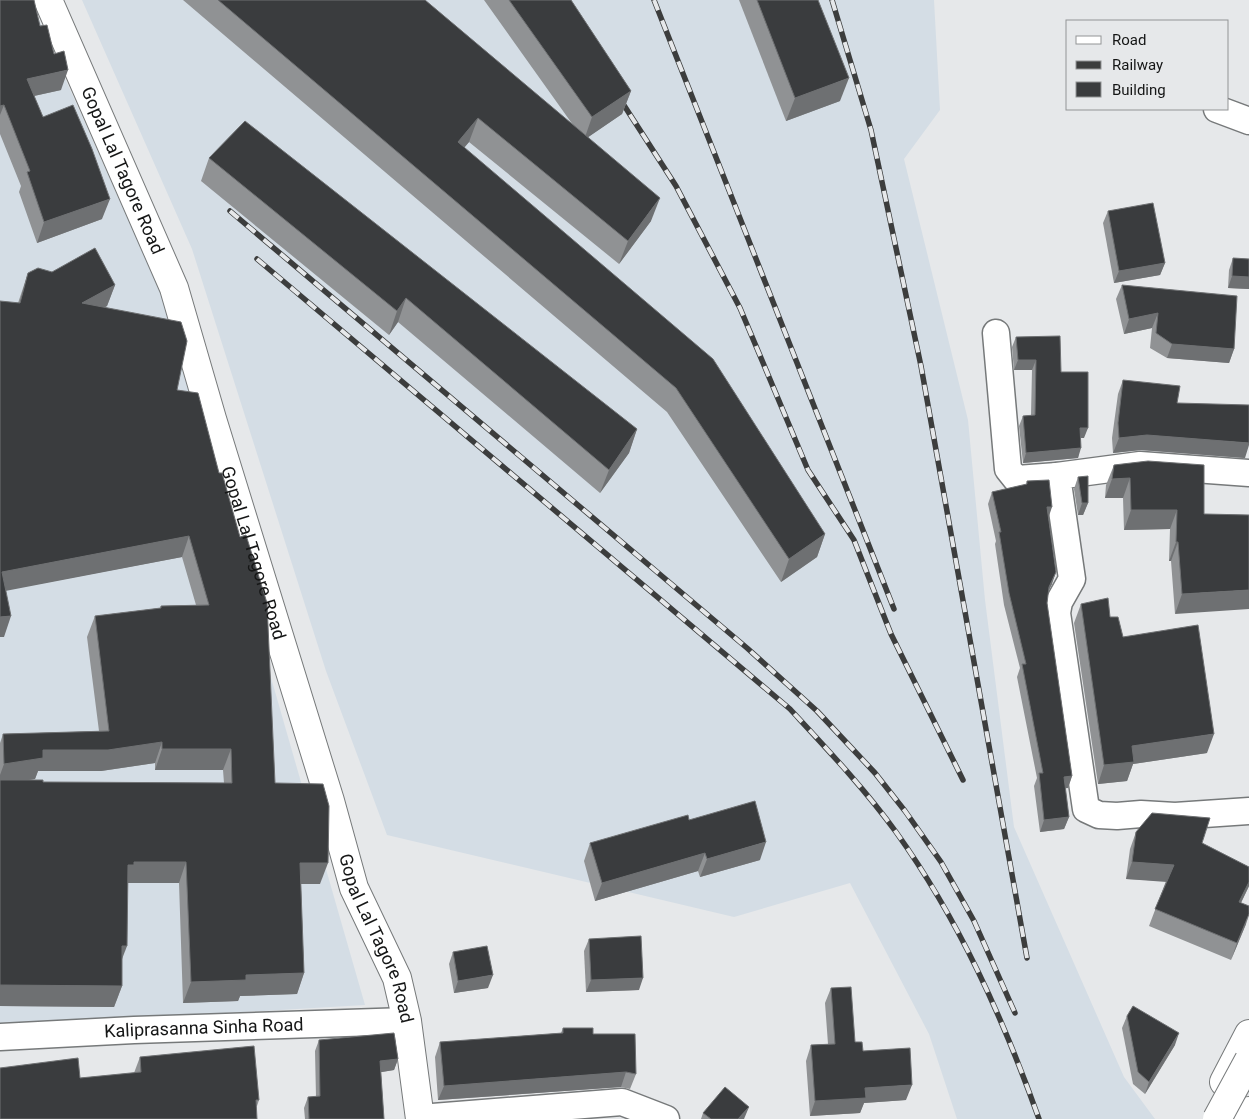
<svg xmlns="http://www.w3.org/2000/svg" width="1249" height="1119" font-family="Roboto,sans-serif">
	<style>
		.built { fill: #d4dde5 }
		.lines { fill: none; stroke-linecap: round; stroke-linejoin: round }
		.minor-casing { stroke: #76797a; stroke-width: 29 }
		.tertiary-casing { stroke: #76797a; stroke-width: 30 }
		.minor { stroke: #fff; stroke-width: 26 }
		.tertiary { stroke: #fff; stroke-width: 28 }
		.rail-casing { stroke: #3c3d3d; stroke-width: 5.5 }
		.rail { stroke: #e6e8ea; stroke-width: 4; stroke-dasharray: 11; stroke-linecap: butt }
		.primary-bridge-casing { stroke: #76797a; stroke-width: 30; stroke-linecap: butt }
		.primary-bridge { stroke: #fff; stroke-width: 28 }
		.wall { fill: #909294; fill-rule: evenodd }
		.shaded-wall { fill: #6e7072 }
		.building { fill: #3a3c3e; stroke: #6e7072 }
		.labels { text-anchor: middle; stroke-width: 5; stroke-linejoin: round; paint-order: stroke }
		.street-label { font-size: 18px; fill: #151616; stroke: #e6e8ea }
	</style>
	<rect width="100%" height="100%" fill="#e6e8ea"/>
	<g class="built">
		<polygon points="0,0 30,0 160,291 365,1005 0,1026"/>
		<polygon points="82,0 934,0 940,110 904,159 968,420 985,600 1014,827 1124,1077 1155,1119 957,1119 929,1034 850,883 734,917 387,835 326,671 192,249"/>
	</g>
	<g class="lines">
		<defs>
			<g id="minor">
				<polyline points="1217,109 1249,121"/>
				<polyline points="996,333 1008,469 1016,479 1057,476"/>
				<polyline points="1249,473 1140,465 1057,476 1072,579 1059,602 1057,613 1086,809 1099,815 1117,816 1141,814 1175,816 1249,811"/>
				<path id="s1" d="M0 1037 134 1030 407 1021"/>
				<polyline points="420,1118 622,1102 666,1119"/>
			</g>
			<g id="tertiary">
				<path id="s2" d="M48 0 174 288 212 419 330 801 354 888 397 978 407 1021 420 1119"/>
				<polyline points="1224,1082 1249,1034"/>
				<polyline points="1244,1119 1249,1111"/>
			</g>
		</defs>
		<use href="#minor" class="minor-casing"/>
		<use href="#tertiary" class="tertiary-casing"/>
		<use href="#minor" class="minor"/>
		<use href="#tertiary" class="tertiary"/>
		<defs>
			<g id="rail">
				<polyline points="654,0 894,609"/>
				<polyline points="832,0 871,130 921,366 1027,958"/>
				<polyline points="618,96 676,186 740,308 808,470 854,540 891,634 963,780"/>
				<polyline points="230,211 747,648 817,711 875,773 905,811 941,862 974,921 1015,1013"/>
				<path d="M257 259 790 709C827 749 864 788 896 832 959 920 1003 1018 1039 1119"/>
			</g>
		</defs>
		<use href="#rail" class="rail-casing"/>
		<use href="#rail" class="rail"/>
		<defs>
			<polyline id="primary-bridge" points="1217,1119 1249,1060"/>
		</defs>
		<use href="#primary-bridge" class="primary-bridge-casing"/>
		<use href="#primary-bridge" class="primary-bridge"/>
	</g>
	<g class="wall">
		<polygon points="0,0 40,26 61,90 34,96 43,117 102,219 37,243 19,192 21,186 0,134"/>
		<polygon points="183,0 425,0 573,125 484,0 571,0 631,91 622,114 588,137 651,221 619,264 469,142 464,148 825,534 817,557 781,582 667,412"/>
		<polygon points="739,0 818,0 840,101 786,121"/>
		<polygon points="209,158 637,429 629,453 600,493 398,322 389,335 201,181"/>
		<polygon points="1108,211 1165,263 1160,275 1114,283 1103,223"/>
		<polygon points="1233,258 1249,259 1249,289 1228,288 1229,270"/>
		<path d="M52 272 115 285 107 306 105 307 177 390 275 783 320 884H301L304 973 297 994 240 996 238 1001 183 1003 179 883H128L122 959V986L114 1007 0 1006V743L3 734 99 731 87 637 95 616 160 608 161 606 196 605 182 557 6 590 0 617 18 303 28 273ZM155 763V770H223L224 783 43 782 30 780 35 779 38 771H101Z"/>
		<polygon points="1122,285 1234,349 1229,363 1167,358 1150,348 1152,328 1124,334 1116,299"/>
		<polygon points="1016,337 1061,372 1084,438 1081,438 1078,458 1023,463 1019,426 1023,416 1031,415 1032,370 1014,370 1012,347"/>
		<polygon points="1123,380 1177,403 1245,458 1141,450 1113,453 1112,438 1118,394"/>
		<polygon points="1114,465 1204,514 1249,515 1175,614 1171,561 1169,561 1170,529 1124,530 1123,498 1105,498 1106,485"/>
		<polygon points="1078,477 1088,503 1083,515 1078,515 1074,489"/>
		<polygon points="1027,481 1048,518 1052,584 1048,592 1047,603 1072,776 1068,788 1065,788 1069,817 1064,829 1040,832 1034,786 1037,778 1017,677 1020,668 1004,605 995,544 996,541 988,504 992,492 1026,485"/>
		<polygon points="1081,604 1110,617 1123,637 1207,753 1133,764 1127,781 1098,784 1074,623"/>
		<polygon points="689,820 760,860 700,877 698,871 595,901 584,861 590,843"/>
		<polygon points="1136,832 1202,843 1249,867 1249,886 1241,903 1246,924 1231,960 1149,926 1166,881 1126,879 1130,849"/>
		<polygon points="589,939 639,990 586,992 584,951"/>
		<polygon points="453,952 488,988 454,993 449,964"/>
		<polygon points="831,988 855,1042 906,1100 864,1103 860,1113 810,1116 806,1061 811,1045 828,1044 825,1003"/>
		<polygon points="1127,1016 1175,1045 1145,1094 1133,1084 1122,1028"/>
		<polygon points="563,1028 593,1034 636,1074 630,1089 621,1087 438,1100 435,1057 440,1042 561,1033"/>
		<polygon points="319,1040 398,1059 394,1070 381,1072 384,1119 305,1119 304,1108 308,1097 316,1097 315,1051"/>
		<polygon points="140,1057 259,1100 257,1106 80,1078 134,1073"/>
		<polygon points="703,1113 744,1119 701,1119"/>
	</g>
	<g class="shaded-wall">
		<polygon points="68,70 61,90 20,99 27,79"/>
		<polygon points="849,78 840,101 786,121 795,98"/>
		<polygon points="631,91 622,114 584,140 592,117"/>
		<polygon points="4,105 0,115 0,106"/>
		<polygon points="478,118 469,142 449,165 458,142"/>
		<polygon points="660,198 651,221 619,264 628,241"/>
		<polygon points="110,199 102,219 37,243 44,222"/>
		<polygon points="1165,263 1160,275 1114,283 1119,271"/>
		<polygon points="1232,276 1249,277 1249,289 1228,288"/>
		<polygon points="115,285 107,306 74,324 82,303"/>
		<polygon points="406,298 398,322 389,335 397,311"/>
		<polygon points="1158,313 1152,328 1124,334 1129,319"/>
		<polygon points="1172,344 1234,349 1229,363 1167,358"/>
		<polygon points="1018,360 1036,360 1032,370 1014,370"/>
		<polygon points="1080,428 1088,428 1084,438 1076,438"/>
		<polygon points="637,429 629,453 600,493 609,470"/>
		<polygon points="1147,435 1249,443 1249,445 1245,458 1141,450 1113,453 1119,438"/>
		<polygon points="1081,448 1078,458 1023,463 1026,453"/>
		<polygon points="1130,478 1123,498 1105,498 1112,479"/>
		<polygon points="1082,503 1088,503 1083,515 1078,515"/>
		<polygon points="1047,507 1052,507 1048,519"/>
		<polygon points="1131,510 1177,510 1170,529 1124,530"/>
		<polygon points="825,534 817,557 781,582 789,559"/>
		<polygon points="189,536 182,557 0,592 2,572"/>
		<polygon points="1176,542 1178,542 1171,561 1169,561"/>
		<polygon points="1056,572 1052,584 1044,599 1049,587"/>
		<polygon points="1249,590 1249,609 1175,614 1182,594"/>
		<polygon points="11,616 4,637 0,637 0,617"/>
		<polygon points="1214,734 1207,753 1133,764 1127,781 1098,784 1104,765 1132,746"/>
		<polygon points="162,742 155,763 101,771 38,771 35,779 0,784 0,775 4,764 43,750"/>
		<polygon points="162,749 231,749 223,770 155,770"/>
		<polygon points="1072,776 1068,788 1060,789 1064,777"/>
		<polygon points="1069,817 1064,829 1040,832 1044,820"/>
		<polygon points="766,842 760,860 700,877 707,859"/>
		<polygon points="705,853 698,871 595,901 602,883"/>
		<polygon points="134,862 186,862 179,883 127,883 128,865"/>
		<polygon points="1132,862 1174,865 1167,882 1126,879"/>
		<polygon points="300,863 328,863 320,884 293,884"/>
		<polygon points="1249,882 1249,886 1233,919 1239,902"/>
		<polygon points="1249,915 1246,924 1231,960 1237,943"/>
		<polygon points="122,946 127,946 119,967"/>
		<polygon points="304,973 297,994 240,996 238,1001 183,1003 191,982 246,975"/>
		<polygon points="493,975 488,988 454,993 458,981"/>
		<polygon points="643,978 639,990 586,992 591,980"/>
		<polygon points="0,985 122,986 114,1007 0,1006"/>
		<polygon points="1179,1033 1175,1045 1145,1094 1149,1082"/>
		<polygon points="398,1059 394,1070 376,1073 380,1061"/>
		<polygon points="626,1072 621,1087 438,1100 444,1086"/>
		<polygon points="912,1085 906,1100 864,1103 860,1113 810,1116 815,1101 865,1088"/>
		<polygon points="749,1107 744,1119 738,1119"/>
	</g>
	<g class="building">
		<polygon points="0,0 34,0 40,26 47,25 54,54 64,51 68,70 27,79 43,117 73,105 92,149 110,199 44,222 27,172 30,171 4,105 0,106"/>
		<polygon points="218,0 425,0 660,198 628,241 478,118 458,142 713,359 825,534 789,559 676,388"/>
		<polygon points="509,0 571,0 631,91 592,117"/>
		<polygon points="757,0 818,0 849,78 795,98"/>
		<polygon points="245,121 637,429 609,470 406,298 397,311 209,158"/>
		<polygon points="1153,203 1165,263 1119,271 1108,211"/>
		<polygon points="95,248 115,285 82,303 181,322 187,341 177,390 198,393 219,473 222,473 240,537 246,535 267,603 275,783 323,784 329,806 328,863 300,863 304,973 246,975 246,980 191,982 186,862 134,862 134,865 128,865 127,946 122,946 122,986 0,985 0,780 43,780 43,782 232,783 231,749 162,749 162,742 108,750 43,750 43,758 4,764 3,734 109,731 95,616 161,608 161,606 209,605 189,536 2,572 11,616 0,617 0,301 20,303 28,273 38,268 52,272"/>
		<polygon points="1233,258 1249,259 1249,277 1232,276"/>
		<polygon points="1122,285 1237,296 1234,349 1172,344 1156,333 1158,313 1129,319"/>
		<polygon points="1060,336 1061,372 1088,372 1088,428 1080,428 1081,448 1026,453 1023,416 1035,415 1036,360 1018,360 1016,337"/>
		<polygon points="1123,380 1180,386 1177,403 1249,405 1249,443 1147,435 1119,438 1118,423"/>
		<polygon points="1148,461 1204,465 1204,514 1249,515 1249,590 1182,594 1178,542 1176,542 1177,510 1131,510 1130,478 1112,479 1114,465"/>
		<polygon points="1088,476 1088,503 1082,503 1078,477"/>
		<polygon points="1049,480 1052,507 1047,507 1056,572 1049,587 1047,603 1072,776 1064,777 1069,817 1044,820 1039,773 1043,773 1022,664 1026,664 1009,593 999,532 1001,532 992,492 1027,484 1027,481"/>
		<polygon points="1108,598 1110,617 1118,617 1123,637 1198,625 1214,734 1132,746 1134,762 1104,765 1081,604"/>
		<polygon points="755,801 766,842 707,859 705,853 602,883 590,843 688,815 689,820"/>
		<polygon points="1152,813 1210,818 1202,843 1249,867 1249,882 1239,902 1249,906 1249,914 1237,943 1155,909 1174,865 1132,862 1136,832"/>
		<polygon points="641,936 643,978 591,980 589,939"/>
		<polygon points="487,946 493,975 458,981 453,952"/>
		<polygon points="851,987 855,1042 862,1042 863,1051 910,1048 912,1085 865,1088 866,1098 815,1101 811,1045 835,1044 831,988"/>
		<polygon points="1133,1006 1179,1033 1149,1082 1138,1072 1127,1016"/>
		<polygon points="563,1028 593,1028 593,1034 635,1034 636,1074 626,1072 444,1086 440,1042 563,1033"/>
		<polygon points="394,1033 398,1059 380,1061 384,1119 309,1119 308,1097 320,1096 319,1040"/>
		<polygon points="254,1046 259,1100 256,1100 257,1119 0,1119 0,1068 78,1058 80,1078 141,1072 140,1057"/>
		<polygon points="725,1087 749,1107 738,1119 711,1119 703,1113"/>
	</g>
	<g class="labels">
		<g class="street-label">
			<text dy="6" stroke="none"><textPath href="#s2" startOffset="186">Gopal Lal Tagore Road</textPath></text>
			<text dy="6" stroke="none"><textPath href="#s2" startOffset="591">Gopal Lal Tagore Road</textPath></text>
			<text dy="6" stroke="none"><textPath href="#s2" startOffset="996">Gopal Lal Tagore Road</textPath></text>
			<text dy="6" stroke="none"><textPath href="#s1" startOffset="204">Kaliprasanna Sinha Road</textPath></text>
		</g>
	</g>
	<rect x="1066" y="20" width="162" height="90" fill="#e6e8ea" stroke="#929495"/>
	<rect x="1076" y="36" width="25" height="8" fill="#ffffff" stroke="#929495"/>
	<text x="1112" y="45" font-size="15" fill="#151616">Road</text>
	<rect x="1076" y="61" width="25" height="8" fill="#3c3d3d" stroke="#929495"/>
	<text x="1112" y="70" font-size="15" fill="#151616">Railway</text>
	<rect x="1076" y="82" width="25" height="15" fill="#3a3c3e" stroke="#929495"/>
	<text x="1112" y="95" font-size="15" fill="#151616">Building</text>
</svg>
